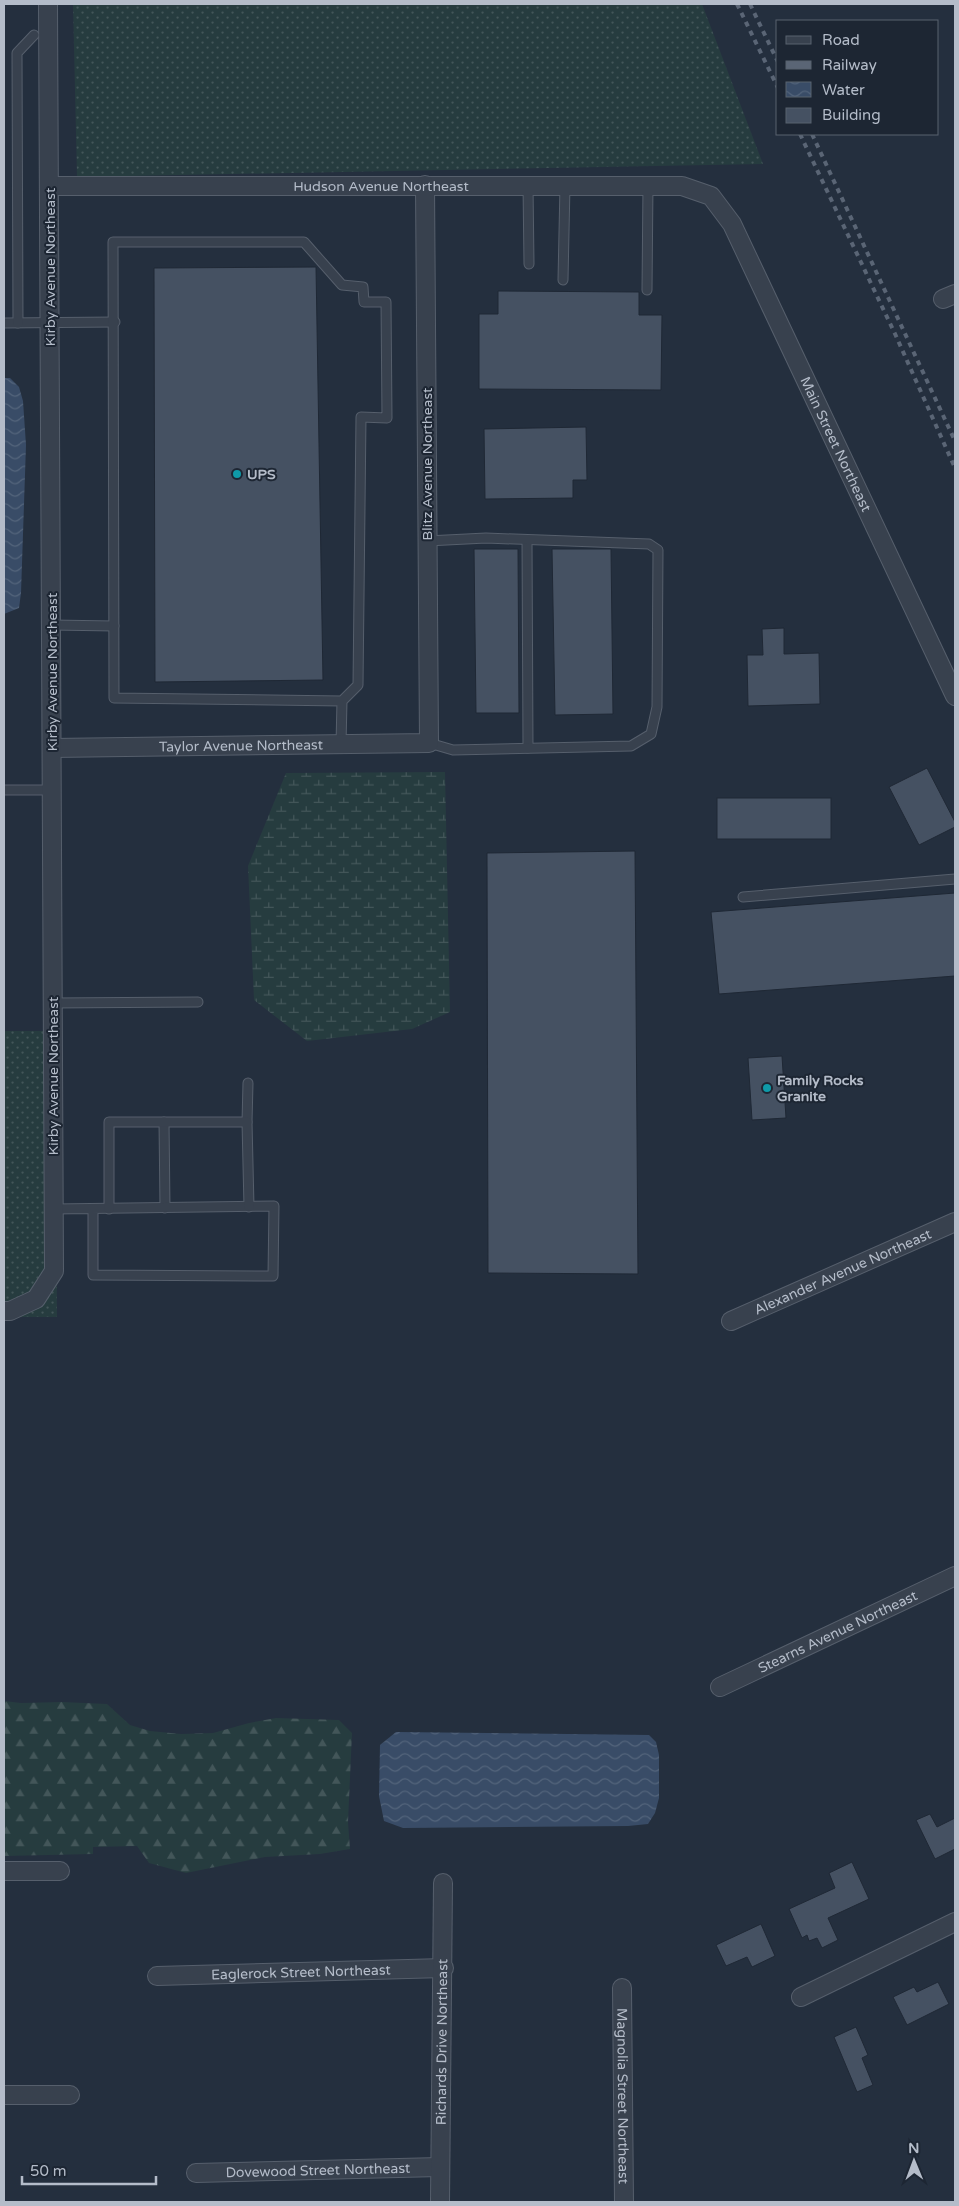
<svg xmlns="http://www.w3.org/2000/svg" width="959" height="2206" font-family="'Varela Round',sans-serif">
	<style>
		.grass { fill: url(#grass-dots) }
		.forest { fill: url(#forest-firs) }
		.wetland { fill: url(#wetland-marsh) }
		.water { fill: url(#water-waves) }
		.building { fill: #455162; stroke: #1f2835 }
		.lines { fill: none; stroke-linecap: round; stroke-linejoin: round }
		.lane-casing { stroke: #565f6c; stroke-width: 11 }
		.street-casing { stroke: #565f6c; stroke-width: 20 }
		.lane { stroke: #38414e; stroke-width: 9 }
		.street { stroke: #38414e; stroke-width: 18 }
		.rail { stroke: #5a6575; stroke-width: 4; stroke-dasharray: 5 5; stroke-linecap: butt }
		.culture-dot { fill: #0f9aa8; stroke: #1d2633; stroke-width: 2 }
		.labels { text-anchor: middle; stroke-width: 4; stroke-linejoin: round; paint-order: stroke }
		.street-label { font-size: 14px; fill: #b4bcc9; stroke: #1d2633 }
		.poi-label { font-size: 14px; font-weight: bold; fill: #b4bcc9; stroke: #1d2633; text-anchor: start }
	</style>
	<defs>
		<pattern id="grass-dots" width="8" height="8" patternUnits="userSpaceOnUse" patternTransform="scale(1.25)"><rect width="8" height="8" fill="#263c3f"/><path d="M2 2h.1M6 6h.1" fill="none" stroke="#435659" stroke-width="1.8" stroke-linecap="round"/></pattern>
		<pattern id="forest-firs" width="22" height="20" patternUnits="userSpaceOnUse" patternTransform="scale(1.25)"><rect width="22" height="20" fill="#263c3f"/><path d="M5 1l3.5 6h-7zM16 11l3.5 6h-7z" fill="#435659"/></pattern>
		<pattern id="wetland-marsh" width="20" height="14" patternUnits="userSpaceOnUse" patternTransform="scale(1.25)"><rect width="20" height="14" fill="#263c3f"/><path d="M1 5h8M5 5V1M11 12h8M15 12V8" fill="none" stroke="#435659"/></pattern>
		<pattern id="water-waves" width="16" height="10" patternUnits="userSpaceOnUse" patternTransform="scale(1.25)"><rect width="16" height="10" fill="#394c67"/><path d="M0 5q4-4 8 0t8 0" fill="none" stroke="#53647b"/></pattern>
	</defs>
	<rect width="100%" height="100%" fill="#242f3e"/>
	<g class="grass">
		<polygon points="73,4 702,4 763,164 77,177"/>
		<polygon points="4,1031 55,1031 57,1317 4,1317"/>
	</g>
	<polygon class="forest" points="4,1701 21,1703 62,1702 107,1704 130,1725 150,1731 181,1734 213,1733 249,1723 276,1718 339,1720 352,1733 348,1822 350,1849 320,1854 265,1857 186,1873 149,1863 137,1846 93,1847 93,1854 4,1856"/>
	<polygon class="wetland" points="445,772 450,1012 412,1029 307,1041 254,1000 248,866 286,773"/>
	<g class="water">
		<polygon points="4,378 10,378 19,387 23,401 26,445 21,593 19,608 4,614"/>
		<polygon points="396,1732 649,1735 656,1742 659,1755 659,1798 655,1813 648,1824 628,1826 403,1828 384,1821 379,1796 380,1745"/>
	</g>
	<g class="building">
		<polygon points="316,267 323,680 155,682 154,268"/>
		<polygon points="498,291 639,292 639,315 662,315 661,390 479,389 479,314 498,314"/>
		<polygon points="586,427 587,480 573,480 573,498 485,499 484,429"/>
		<polygon points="474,549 518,549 519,713 476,713"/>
		<polygon points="552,549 611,549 613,714 555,715"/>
		<polygon points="784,628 784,654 819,653 820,704 748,706 747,655 763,655 762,629"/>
		<polygon points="927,768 955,822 955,827 919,845 889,787"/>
		<rect x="717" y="798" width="114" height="41"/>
		<polygon points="635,851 638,1274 488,1273 487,853"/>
		<polygon points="955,893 955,976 719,994 711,912"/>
		<polygon points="782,1056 786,1118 752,1120 748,1058"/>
		<polygon points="930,1814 937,1827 955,1818 955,1849 935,1859 916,1820"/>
		<polygon points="852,1862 869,1899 828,1918 838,1940 822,1948 817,1938 809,1941 807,1935 802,1938 789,1909 835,1888 829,1873"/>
		<polygon points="761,1924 775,1956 752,1967 747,1957 726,1966 716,1945"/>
		<polygon points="938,1982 949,2004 907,2025 893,1997 914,1987 917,1992"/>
		<polygon points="856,2027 868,2055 862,2058 873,2085 857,2092 834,2037"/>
	</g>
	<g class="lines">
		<defs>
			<g id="lane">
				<polyline points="528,185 529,264"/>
				<polyline points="563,280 565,185"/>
				<polyline points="647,290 648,185"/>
				<polyline points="4,323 115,322"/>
				<polyline points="18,323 17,53 34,35"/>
				<polyline points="527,540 528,748"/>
				<polyline points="427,541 486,538 649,544 658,550 657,707 651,734 631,746 453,750 429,743"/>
				<polyline points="52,625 114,626"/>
				<polyline points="341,744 342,701 358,685 361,417 387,418 386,302 364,302 363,287 342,285 304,242 113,242 114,698 342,701"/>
				<polyline points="4,790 52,790"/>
				<polyline points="743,897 955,879"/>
				<polyline points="53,1003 198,1002"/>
				<polyline points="164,1122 165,1208"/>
				<polyline points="247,1122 248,1083"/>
				<polyline points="54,1209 274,1206 273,1276 93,1275 93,1209"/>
				<polyline points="109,1209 109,1122 247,1122 249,1207"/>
			</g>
			<g id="street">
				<path id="s1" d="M49 186H682L711 196 732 224 955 696"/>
				<polyline points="943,299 955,294"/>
				<path id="s2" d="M52 748 429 743 425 185"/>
				<polyline points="4,1311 10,1311 36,1299 54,1271 48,4"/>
				<path id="s3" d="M731 1321 955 1222"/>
				<path id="s4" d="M720 1687 955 1576"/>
				<polyline points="4,1871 60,1871"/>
				<path id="s5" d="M157 1976 444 1968"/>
				<path id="s6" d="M622 1988 624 2202"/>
				<polyline points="801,1997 955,1922"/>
				<polyline points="4,2095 70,2095"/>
				<path id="s7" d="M196 2173 440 2167"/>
				<path id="s8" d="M440 2202 443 1883"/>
			</g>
		</defs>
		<use href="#lane" class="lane-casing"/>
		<use href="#street" class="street-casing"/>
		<use href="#lane" class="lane"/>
		<use href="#street" class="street"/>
		<g class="rail">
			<polyline points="737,4 778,88"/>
			<polyline points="750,4 778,62"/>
			<polyline points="800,134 896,336 955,468"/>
			<polyline points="812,134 955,441"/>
		</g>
	</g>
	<g class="culture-dot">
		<circle cx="237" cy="474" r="5"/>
		<circle cx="767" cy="1088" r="5"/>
	</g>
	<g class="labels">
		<g class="street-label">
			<text dy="5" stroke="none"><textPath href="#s1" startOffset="332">Hudson Avenue Northeast</textPath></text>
			<text transform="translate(50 267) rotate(-90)" y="5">Kirby Avenue Northeast</text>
			<text dy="5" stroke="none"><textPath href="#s1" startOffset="942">Main Street Northeast</textPath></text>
			<text transform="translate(427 464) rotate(-90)" y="5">Blitz Avenue Northeast</text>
			<text transform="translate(52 672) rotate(-90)" y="5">Kirby Avenue Northeast</text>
			<text dy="5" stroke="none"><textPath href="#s2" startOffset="189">Taylor Avenue Northeast</textPath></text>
			<text transform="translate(53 1076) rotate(-90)" y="5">Kirby Avenue Northeast</text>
			<text dy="5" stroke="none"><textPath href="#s3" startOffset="122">Alexander Avenue Northeast</textPath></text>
			<text dy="5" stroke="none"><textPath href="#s4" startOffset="130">Stearns Avenue Northeast</textPath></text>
			<text dy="5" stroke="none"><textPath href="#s5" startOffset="144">Eaglerock Street Northeast</textPath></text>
			<text dy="5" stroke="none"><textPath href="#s8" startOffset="160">Richards Drive Northeast</textPath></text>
			<text dy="5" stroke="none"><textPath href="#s6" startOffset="108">Magnolia Street Northeast</textPath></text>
			<text dy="5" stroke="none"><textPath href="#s7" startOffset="122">Dovewood Street Northeast</textPath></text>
		</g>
		<g class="poi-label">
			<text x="247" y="479">UPS</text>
			<text x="777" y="1085">Family Rocks<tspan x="777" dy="16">Granite</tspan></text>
		</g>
	</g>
	<rect width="959" height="2206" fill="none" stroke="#b4bcc9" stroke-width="10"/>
	<rect x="776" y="20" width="162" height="115" fill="#1d2633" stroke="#59626f"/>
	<rect x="786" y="36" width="25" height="8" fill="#38414e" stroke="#59626f"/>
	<text x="822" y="45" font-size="15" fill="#b4bcc9">Road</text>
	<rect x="786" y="61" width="25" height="8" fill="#5a6575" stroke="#59626f"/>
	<text x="822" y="70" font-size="15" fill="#b4bcc9">Railway</text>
	<rect x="786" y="82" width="25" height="15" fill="url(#water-waves)" stroke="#59626f"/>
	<text x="822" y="95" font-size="15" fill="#b4bcc9">Water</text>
	<rect x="786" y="108" width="25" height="15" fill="#455162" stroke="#59626f"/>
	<text x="822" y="120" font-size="15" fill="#b4bcc9">Building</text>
	<g transform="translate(914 2161) rotate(359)" stroke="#1d2633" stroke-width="4" paint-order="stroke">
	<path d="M0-4L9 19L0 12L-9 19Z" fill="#b4bcc9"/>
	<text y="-8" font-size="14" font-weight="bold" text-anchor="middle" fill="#b4bcc9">N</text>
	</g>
	<path d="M22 2176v8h134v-8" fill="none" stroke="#b4bcc9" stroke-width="2.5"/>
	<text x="30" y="2176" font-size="15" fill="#b4bcc9" stroke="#1d2633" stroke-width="4" paint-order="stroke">50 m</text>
</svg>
